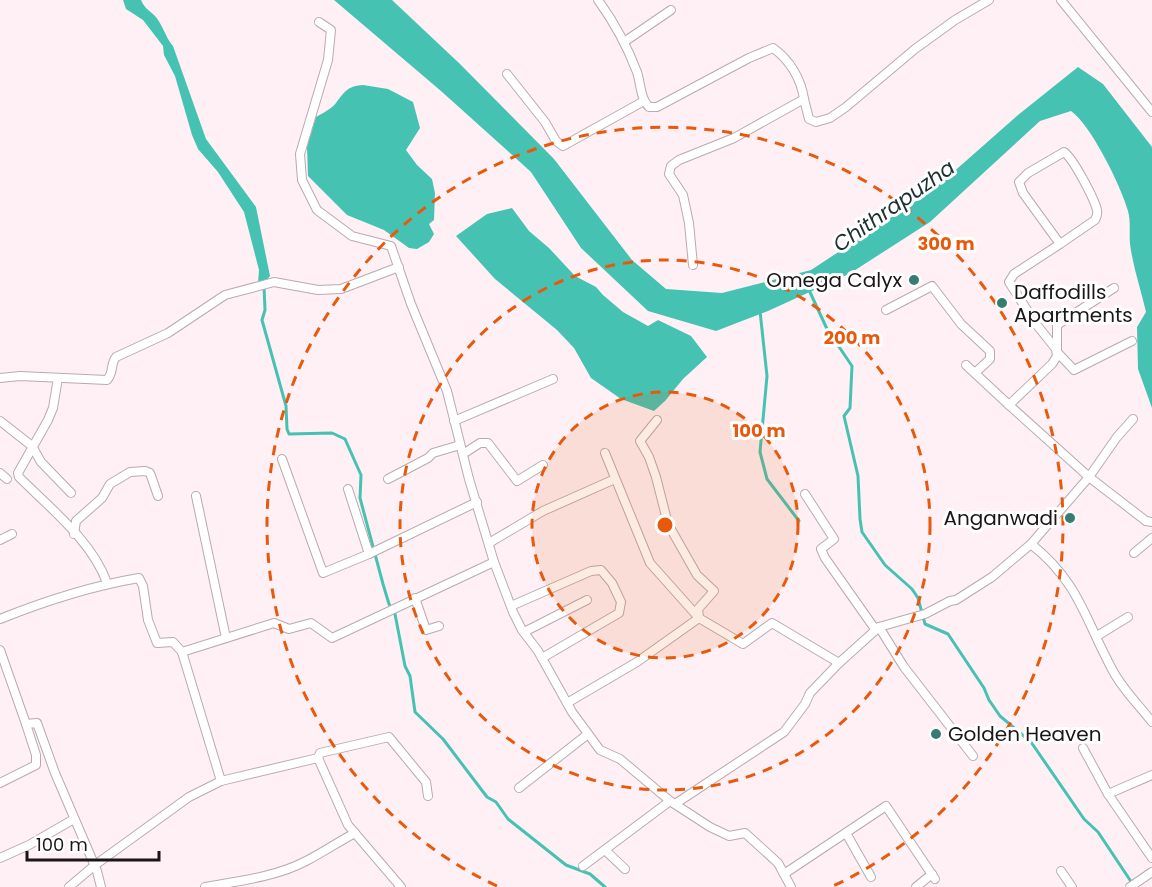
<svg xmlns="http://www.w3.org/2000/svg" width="1152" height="887" font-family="Poppins,sans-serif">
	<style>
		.water { fill: #46c2b3 }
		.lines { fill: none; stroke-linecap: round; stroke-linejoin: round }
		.stream { stroke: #46c2b3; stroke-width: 3 }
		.street-casing { stroke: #baaab0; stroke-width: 10 }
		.street { stroke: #fff; stroke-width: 8 }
		.ring { fill: none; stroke: #e8590c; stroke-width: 3; stroke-dasharray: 10 8 }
		.poi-dot { fill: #357c73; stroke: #fff; stroke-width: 2 }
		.labels { text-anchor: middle; stroke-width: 6; stroke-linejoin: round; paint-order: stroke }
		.poi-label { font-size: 20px; fill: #1b1518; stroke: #fff; text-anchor: end }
		.water-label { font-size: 21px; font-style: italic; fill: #1b312e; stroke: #fff }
		.centre { fill: #e8590c; stroke: #fff; stroke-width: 3 }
		.ring-label { font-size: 18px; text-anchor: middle; font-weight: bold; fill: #e8590c; stroke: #fff; stroke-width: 6; stroke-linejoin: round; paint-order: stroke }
	</style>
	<rect width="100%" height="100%" fill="#fef0f5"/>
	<g class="water">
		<path d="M123 0H141C145 9 148 9 154 15 163 24 165 37 173 46L206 139 256 207 270 276 266 281 258 283 259 270 244 212 218 172 198 149 192 135 175 76 164 55 163 46 143 20 126 9Z"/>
		<path d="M334 0H392L460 64 554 159 632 260 666 289 722 293 811 270 933 190 1018 115 1078 67 1103 84 1152 147V408L1138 369 1137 327 1146 312C1141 290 1133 267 1130 244 1129 233 1131 222 1128 211 1121 186 1091 125 1071 111L1040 121 930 222 849 274 768 311 716 331 648 311 581 248 531 172 441 91Z"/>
		<path d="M363 85 388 89 413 102 420 128 406 150 417 165 432 179 435 193 434 220 429 224 434 234 429 242 417 249 409 248 384 230 347 215 308 176 307 147 316 117C323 113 331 109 336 103 345 91 348 86 363 85Z"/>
		<polygon points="512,208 529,231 549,248 575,276 596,287 603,295 623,312 648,326 658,320 691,336 707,357 683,379 665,401 654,411 621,399 591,378 574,348 557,330 495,279 456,236 487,214"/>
	</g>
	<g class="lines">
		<g class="stream">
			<polyline points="264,286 265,310 262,320 286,406 287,429 289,434 332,433 345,439 361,475 360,498 383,584 389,604 395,614 405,666 410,676 415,712 443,739 487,797 496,802 508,819 566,865 590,874 605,887"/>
			<polyline points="809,290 827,329 852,366 850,408 844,416 858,476 860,519 862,532 885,565 912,589 918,598 925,624 948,634 984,688 989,700 1000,716 1031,742 1084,819 1098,832 1132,883"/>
			<polyline points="760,311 767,376 760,452 767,479 799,521"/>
		</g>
		<defs>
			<g id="street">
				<path d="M598 0C614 22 627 46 637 72 641 84 640 98 649 107H657L749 58 773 48C790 60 801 79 804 99L734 138 679 160 671 166 669 174 683 195 689 223 693 265"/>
				<polyline points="1061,0 1152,112"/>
				<polyline points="624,42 671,10"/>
				<polyline points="507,74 545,122 556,141 563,146 644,101"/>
				<polyline points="804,99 809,119 816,122 830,118 846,107 915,49 955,20 989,0"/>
				<path d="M1060 244 1095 220C1097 215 1098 215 1097 210 1094 198 1073 158 1064 152L1028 173 1019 182 1023 193 1060 244 1014 274 1009 282 1036 324 1056 349 1057 356 1052 364 1009 405 1089 477 1146 521 1152 522"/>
				<polyline points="1114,288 1057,325 1057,352 1074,370 1132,341"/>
				<polyline points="886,310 932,286 961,324 990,351 990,359 975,373"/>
				<polyline points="966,365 1009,405"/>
				<path d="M0 378 20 376 107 380C114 373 110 364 116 357L168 333 225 295 274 282 318 290 341 289 399 267"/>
				<path d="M58 378 53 408 48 420 18 473 19 477C50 508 93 542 107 583"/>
				<polyline points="0,421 32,446 41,462 71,493"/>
				<polyline points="454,421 553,379"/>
				<polyline points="605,453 650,563 699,618 743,644 772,623 839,663 879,627 925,614 950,601 956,600 992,577 1031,544 1089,477 1117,437 1133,419"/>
				<polyline points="463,454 480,443 488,443 517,481 543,465"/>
				<polyline points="282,459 323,573 369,554"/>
				<polyline points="0,473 7,479"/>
				<polyline points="388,479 428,458 433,453 460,445"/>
				<polyline points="348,489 369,554 477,502"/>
				<polyline points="805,494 834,539 821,549 825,558 875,629"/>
				<polyline points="196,496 226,638"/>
				<polyline points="74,534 76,521 102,498 110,484 130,472 145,471 150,473 158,496"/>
				<polyline points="0,540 12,534"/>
				<polyline points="489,543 543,511 615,479"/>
				<path d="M1031 544C1080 583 1085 620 1113 671 1123 690 1139 705 1152 722"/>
				<polyline points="1134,553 1152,538"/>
				<polyline points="494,562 513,612 522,630 538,651 572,712 600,750 620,759 670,801 710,827 729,836 745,833 778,863 791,887"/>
				<polyline points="415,598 426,630 439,626"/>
				<polyline points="511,606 591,571 601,570 612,583 621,602 619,613 542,658"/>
				<path d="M0 619C45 601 91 586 139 578L143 586 148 620 157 643 173 642 182 652"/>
				<polyline points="879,627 904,667 973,756"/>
				<polyline points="524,632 587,600"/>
				<polyline points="1097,636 1128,617"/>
				<polyline points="0,650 26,724 37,723 55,773 97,871 101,887"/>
				<polyline points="567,703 637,662 699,618 698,609 714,591 697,575 668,524 656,477 649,457 640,441 657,420"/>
				<polyline points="1083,748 1108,794"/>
				<polyline points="318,758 348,825 401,887"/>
				<polyline points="318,758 320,753 389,737 426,782 428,796"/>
				<polyline points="1152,775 1108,794 1152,858"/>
				<polyline points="221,781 182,652 274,623 289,629 311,623 332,638 494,562 469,479 447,391 411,304 391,246 352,236 317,210 302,180 300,154 328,60 331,30 319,22"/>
				<polyline points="0,783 36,765 36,755 26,724"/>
				<polyline points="519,788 588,734"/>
				<polyline points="675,804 784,732 805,704 810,693 839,663"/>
				<polyline points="846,833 871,877"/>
				<polyline points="605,850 625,869"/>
				<polyline points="0,858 29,845 74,819"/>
				<polyline points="583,866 670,801"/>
				<polyline points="1061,871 1072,887"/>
				<polyline points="784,874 886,806 935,879"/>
				<polyline points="69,887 95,865 189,797 221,781 318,758"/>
				<path d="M205 887C238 881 276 877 306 861 322 853 338 842 355 833"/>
				<polyline points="916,887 932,874"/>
				<polyline points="1130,887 1152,872"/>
			</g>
		</defs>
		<use href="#street" class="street-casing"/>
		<use href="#street" class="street"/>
	</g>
	<circle cx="665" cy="525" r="133" fill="#e8590c" fill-opacity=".12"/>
	<g class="ring">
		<circle cx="665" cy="525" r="133"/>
		<circle cx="665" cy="525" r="265"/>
		<path d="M497 886A398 398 0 1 1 833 886"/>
	</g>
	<g class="poi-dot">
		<circle cx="914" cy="280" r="6"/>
		<circle cx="1002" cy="303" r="6"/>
		<circle cx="1070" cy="518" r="6"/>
		<circle cx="936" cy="734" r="6"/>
	</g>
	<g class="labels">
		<g class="poi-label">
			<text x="902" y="287">Omega Calyx</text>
			<text x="1014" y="299" text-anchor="start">Daffodills<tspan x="1014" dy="23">Apartments</tspan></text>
			<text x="1058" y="525">Anganwadi</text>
			<text x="948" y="741" text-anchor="start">Golden Heaven</text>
		</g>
		<g class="water-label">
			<text transform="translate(894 206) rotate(-35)" y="7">Chithrapuzha</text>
		</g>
	</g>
	<circle cx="665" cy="525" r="9" class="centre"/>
	<g class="ring-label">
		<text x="946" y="250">300 m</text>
		<text x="852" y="344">200 m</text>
		<text x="759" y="437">100 m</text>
	</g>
	<path d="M27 851v9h132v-9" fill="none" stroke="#1b1518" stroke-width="3"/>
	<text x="36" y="851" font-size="18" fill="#1b1518" stroke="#ffffff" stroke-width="4.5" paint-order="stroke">100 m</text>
</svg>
